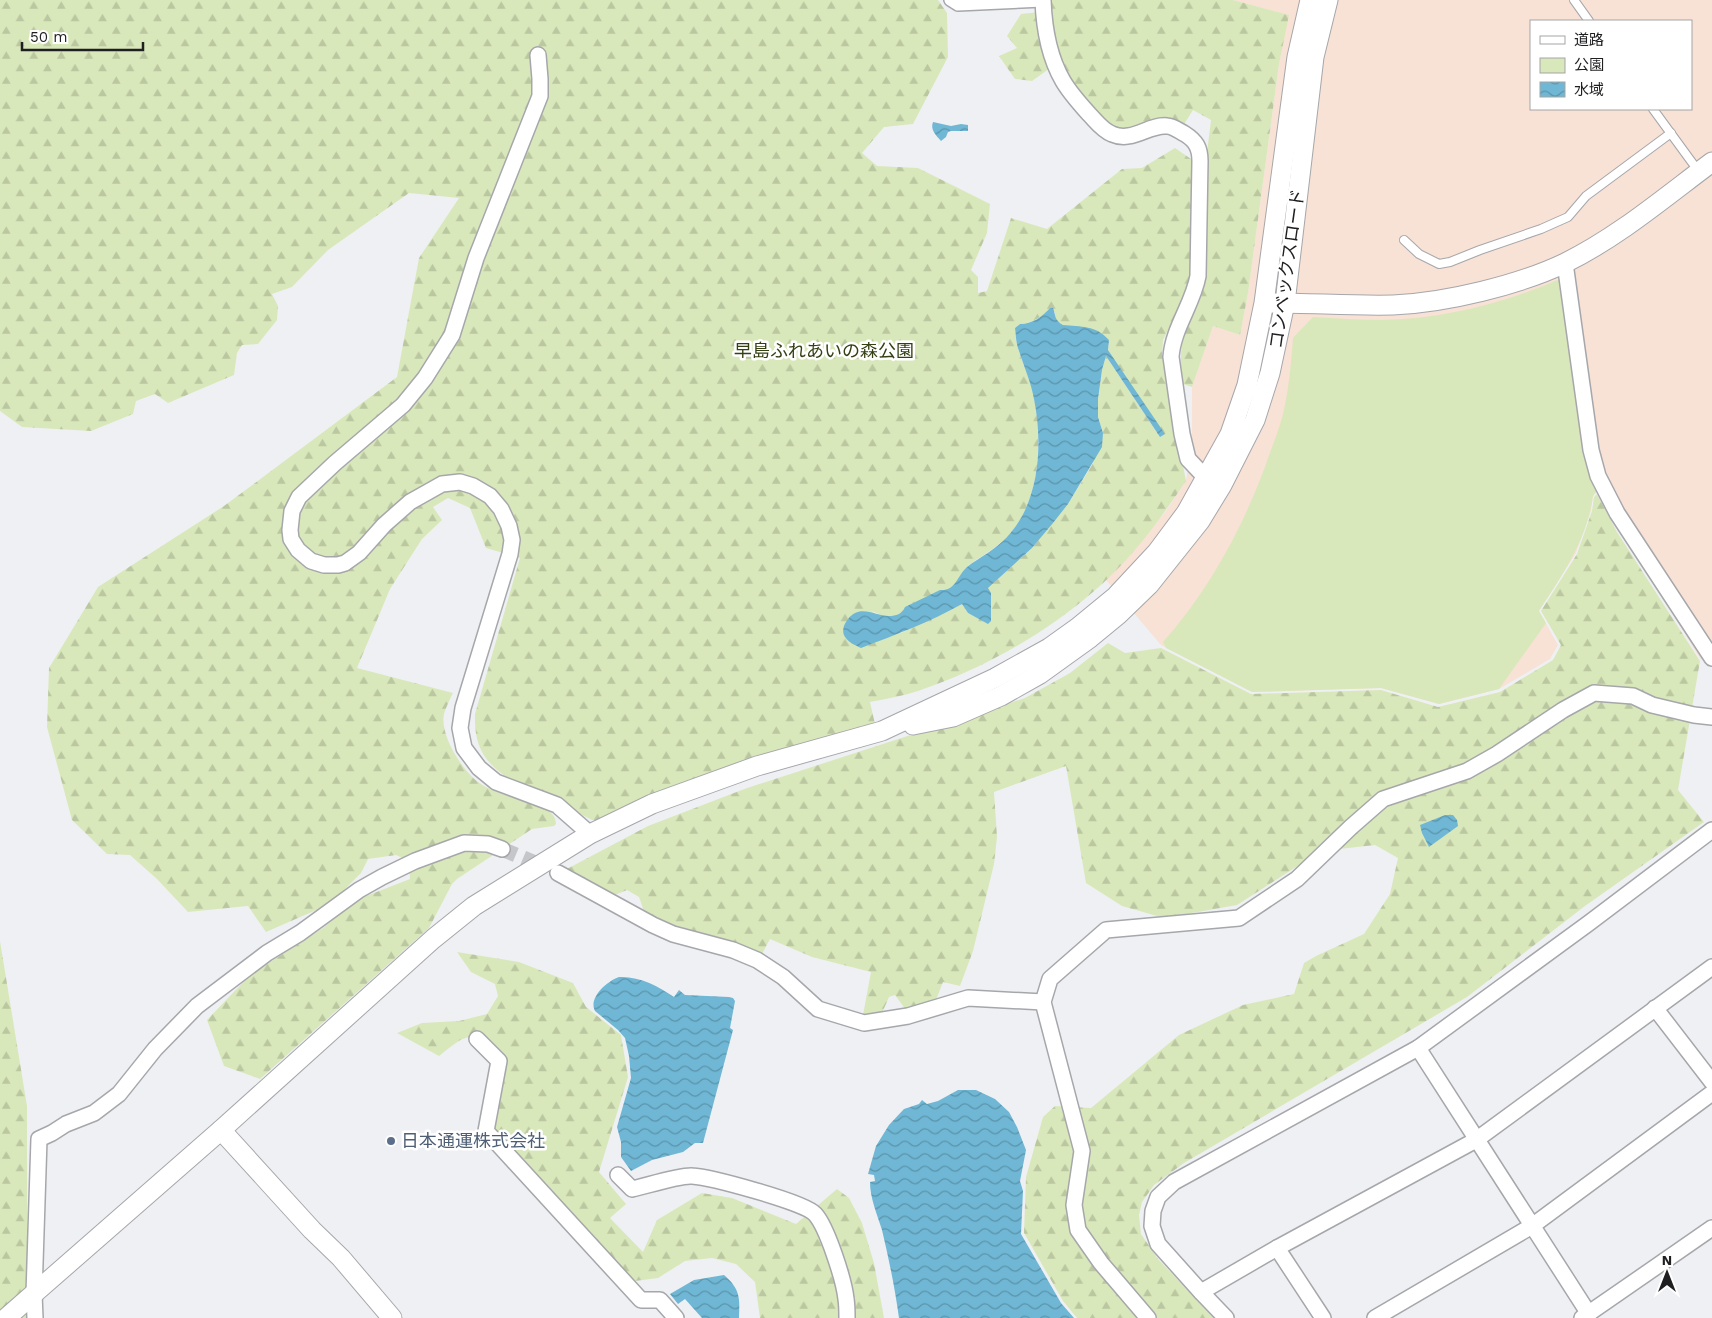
<svg xmlns="http://www.w3.org/2000/svg" width="1712" height="1318" font-family="'Work Sans','Noto Sans JP',sans-serif">
	<style>
		.industrial { fill: #f8e1d5; fill-rule: evenodd }
		.green { fill: #d9e8ba }
		.forest { fill: url(#forest-firs); fill-rule: evenodd }
		.water { fill: url(#water-waves) }
		.lines { fill: none; stroke-linecap: round; stroke-linejoin: round }
		.minor-tunnel { stroke: #c5c6ca; stroke-width: 15; stroke-dasharray: 15 8; stroke-linecap: butt }
		.service-casing { stroke: #a6a7ab; stroke-width: 10 }
		.pedestrian-casing { stroke: #a6a7ab; stroke-width: 14 }
		.minor-casing { stroke: #a6a7ab; stroke-width: 18 }
		.tertiary-casing { stroke: #a6a7ab; stroke-width: 21 }
		.service { stroke: #fff; stroke-width: 8 }
		.pedestrian { stroke: #fff; stroke-width: 11 }
		.minor { stroke: #fff; stroke-width: 15 }
		.tertiary { stroke: #fff; stroke-width: 19 }
		.service-dot { fill: #5c6f8a; stroke: #fff; stroke-width: 2 }
		.labels { text-anchor: middle; stroke-width: 5; stroke-linejoin: round; paint-order: stroke }
		.street-label { font-size: 18px; fill: #1f1f21; stroke: #fff }
		.park-label { font-size: 18px; fill: #344013; stroke: #fff }
		.service-label { font-size: 18px; fill: #4e5e75; stroke: #fff; text-anchor: start }
	</style>
	<defs>
		<pattern id="forest-firs" width="22" height="20" patternUnits="userSpaceOnUse" patternTransform="scale(1.25)"><rect width="22" height="20" fill="#d9e8ba"/><path d="M5 1l3.5 6h-7zM16 11l3.5 6h-7z" fill="#bac7a0"/></pattern>
		<pattern id="water-waves" width="16" height="10" patternUnits="userSpaceOnUse" patternTransform="scale(1.25)"><rect width="16" height="10" fill="#6fb7d4"/><path d="M0 5q4-4 8 0t8 0" fill="none" stroke="#5b94ac"/></pattern>
	</defs>
	<rect width="100%" height="100%" fill="#eff0f4"/>
	<path class="industrial" d="M1233 0H1712V649L1701 660 1597 491 1593 496 1591 511 1576 553 1539 611 1558 645 1550 659 1499 689 1439 704 1381 688 1252 692 1161 645 1106 580 1136 548 1166 511 1186 481 1192 445V387L1213 326 1240 335 1248 293 1279 64 1288 15ZM1531 21H1691V109H1531Z"/>
	<path class="green" d="M1560 279 1582 446 1590 475 1597 491 1593 496C1587 540 1563 574 1539 611L1546 623 1499 689 1439 704 1381 688 1252 692 1166 648 1163 642C1212 587 1247 520 1271 450 1275 439 1280 426 1283 414 1289 389 1291 364 1293 338L1313 317C1336 318 1359 320 1382 320 1443 319 1505 303 1560 279Z"/>
	<g class="forest">
		<path d="M0 0H938L947 13 948 57 913 124 884 127 862 153 877 166 918 168 990 204 987 233 971 270 978 277V293L987 291 1011 218 1047 229 1122 169 1142 168 1175 148 1194 161 1192 276 1190 286 1163 340 1162 357 1186 481C1159 521 1130 561 1093 592 1045 634 979 671 918 691 902 696 886 699 870 702L875 724 714 771 652 795 598 820H592L505 776C482 760 474 743 475 714L520 558 486 548 470 508 448 498 433 507 442 520 422 539 390 589 357 668 453 693C450 699 446 707 444 714 439 736 466 778 486 787 504 796 525 801 544 808 550 811 556 816 556 824L554 826 532 829 457 879 452 884 429 928 260 1079 224 1066 207 1020 250 975 323 928 356 900 410 879 409 861 396 855 368 859 361 873 330 904 266 932 248 906 188 912 157 879 130 855 107 854 72 820 47 727 49 668 98 587 224 506 397 377 419 258 459 198 409 193 328 250 292 287 272 294 278 306 277 320 258 344 242 345 237 353 234 375 168 403 155 394 136 401 133 414 91 431 22 427 0 411ZM1055 312C1055 319 1056 322 1063 325L1109 340 1108 350 1160 437 1106 356 1102 370 1098 399V417L1103 433 1092 465 1068 504 1032 548 988 588V623L968 613 962 604 947 612 901 633 871 611 887 617 896 616C914 605 936 598 953 586 961 581 962 571 969 565 981 556 995 549 1006 538 1040 503 1042 447 1035 402 1032 383 1024 368 1019 351 1016 344 1016 336 1015 328L1020 324C1034 324 1041 313 1055 312Z"/>
		<path d="M1050 0H1233L1289 15 1279 64 1248 293 1240 335 1213 326 1192 387 1183 384C1181 369 1179 352 1184 337 1190 320 1200 304 1204 286L1206 161 1211 120 1193 110 1183 126 1127 131 1117 130 1106 122 1067 79 1060 61 1032 81 1015 79 999 56 1017 48 1007 36 1021 14 1049 11Z"/>
		<polygon points="1597,494 1617,532 1700,661 1678,790 1704,822 1585,906 1467,997 1184,1163 1154,1185 1142,1202 1139,1215 1141,1234 1158,1259 1214,1318 1077,1318 1063,1301 1024,1233 1026,1177 1043,1117 1055,1106 1091,1108 1179,1035 1243,1005 1294,994 1304,963 1316,956 1364,934 1390,894 1398,858 1375,845 1321,851 1237,905 1164,918 1122,906 1086,883 1066,766 994,792 997,837 994,864 973,951 960,986 943,982 936,1000 906,1010 895,995 889,997 882,1013 863,1015 871,972 812,957 770,939 761,956 692,934 645,914 639,897 627,890 615,895 565,870 648,826 747,788 1025,698 1070,673 1108,643 1125,653 1161,648 1251,694 1381,690 1438,707 1500,692 1553,660 1561,645 1541,611 1577,554 1592,511 1594,497"/>
		<polygon points="0,941 27,1106 27,1277 33,1318 0,1318"/>
		<path d="M457 952 519 962 573 983 586 1007 621 1035 628 1077 599 1172 626 1204 610 1218 643 1252 657 1220 702 1193 732 1198 796 1224 837 1189 849 1198 862 1223 874 1263 884 1318H760L755 1282 736 1264 712 1258 685 1261 658 1278 635 1281 543 1188 492 1133 505 1059 487 1037C462 1034 458 1042 439 1056L397 1033 422 1023 459 1021 487 1014 498 996 495 984 471 972Z"/>
	</g>
	<g class="water">
		<path d="M933 122 951 126 961 124 968 125V131H951L948 132 946 137 941 141C936 135 930 130 933 122Z"/>
		<path d="M1050 308H1053C1056 316 1054 320 1063 325 1081 327 1096 325 1109 340L1108 350 1165 434 1160 437 1106 356 1102 370 1098 399V417L1103 433 1102 447 1068 504 1053 523 1032 548 988 588 991 593V621L988 624 968 613 962 604C930 622 895 635 861 648 855 645 849 643 845 637 842 633 843 626 846 622 858 602 875 616 889 616 896 616 902 614 905 607L940 590C956 591 957 576 967 567 980 557 995 550 1007 537 1040 502 1043 444 1034 399 1031 382 1024 367 1019 351 1016 344 1016 336 1015 328L1020 324C1032 324 1042 317 1050 308Z"/>
		<polygon points="1445,815 1453,815 1457,820 1458,826 1429,847 1422,833 1420,825"/>
		<path d="M619 977C639 976 658 986 674 997L679 990 685 995 729 997 733 998 735 1001 730 1028 733 1030 703 1143H695L683 1152 652 1160 631 1171 621 1157V1142L617 1127 631 1078 629 1056 625 1038 618 1030 595 1011C588 998 607 981 619 977Z"/>
		<path d="M958 1090H976L995 1099 1009 1112 1017 1127 1026 1150 1020 1181 1023 1191 1021 1234 1061 1303 1074 1318H899C895 1289 889 1259 882 1230 877 1214 870 1198 870 1182L875 1181 874 1175 868 1174 876 1146 889 1125 904 1109 919 1104 922 1100 927 1104 938 1101Z"/>
		<path d="M724 1275C740 1289 740 1297 739 1318H702L685 1299 678 1304 670 1294 694 1280Z"/>
	</g>
	<g class="lines">
		<polyline class="minor-tunnel" points="502,849 547,868"/>
		<defs>
			<g id="service">
				<polyline points="1574,0 1589,21"/>
				<polyline points="1653,109 1699,172"/>
				<polyline points="1404,240 1419,254 1439,264 1450,262 1480,250 1541,229 1568,217 1586,196 1671,133"/>
			</g>
			<polyline id="pedestrian" points="950,0 958,5 1043,1"/>
			<g id="minor">
				<path d="M1043 0C1044 28 1049 57 1063 81 1070 93 1080 104 1089 114 1096 121 1102 130 1112 134 1132 143 1149 124 1167 126 1173 126 1179 131 1185 134 1196 141 1200 148 1200 161L1198 276C1193 304 1173 328 1171 357L1182 434 1188 459 1206 478"/>
				<polyline points="538,55 540,79 540,96 476,258 452,335 425,378 403,405 335,463 299,497 292,511 290,530 291,539 298,550 311,561 324,565 338,565 345,563 359,553 384,525 410,502 442,484 460,482 473,486 490,496 501,509 509,526 512,540 510,554 463,708 460,728 464,748 479,768 496,782 557,805 590,834"/>
				<polyline points="1565,263 1591,450 1598,476 1617,513 1712,658"/>
				<polyline points="558,873 653,925 673,934 733,950 757,960 783,977 818,1009 864,1023 908,1016 968,998 1043,1002"/>
				<polyline points="1655,1008 1712,1082"/>
				<polyline points="477,1039 499,1061 486,1131 641,1300 660,1300 676,1318"/>
				<polyline points="1418,1048 1589,1314"/>
				<path d="M618 1175 632 1189C646 1186 680 1175 692 1176 710 1177 804 1202 815 1214 827 1227 844 1280 846 1299 847 1305 847 1312 847 1318"/>
				<polyline points="1277,1248 1323,1318"/>
				<polyline points="1201,1292 1277,1248 1476,1140 1712,967"/>
				<polyline points="35,1318 34,1294 39,1139 52,1133 66,1124 94,1113 119,1094 155,1049 197,1006 267,953 300,933 359,890 382,877 415,861 464,843 488,844 502,849"/>
				<polyline points="1148,1318 1101,1263 1078,1230 1074,1205 1082,1151 1043,1002 1050,979 1106,930 1239,918 1297,879 1351,827 1383,799 1467,771 1497,754 1563,710 1594,693 1633,696 1652,705 1694,715 1712,717"/>
				<polyline points="1226,1318 1201,1292 1158,1244 1152,1226 1153,1211 1158,1197 1174,1182 1418,1048 1589,923 1712,830"/>
				<polyline points="1375,1318 1532,1226 1712,1093"/>
				<polyline points="1582,1318 1712,1228"/>
			</g>
			<g id="tertiary">
				<path d="M1272 303C1313 303 1353 306 1393 305 1445 303 1519 285 1565 263 1618 237 1665 197 1712 162"/>
				<polyline points="913,725 953,717 1001,696 1040,674 1090,638 1118,615 1149,585 1200,521 1222,485 1255,420 1270,373 1285,303 1314,57 1328,0"/>
				<polyline points="221,1130 312,1230 341,1258 392,1318"/>
				<polyline points="6,1318 221,1130 433,939 474,906 590,834 652,804 757,766 882,731 995,678 1049,648 1077,628 1116,596 1157,552 1186,513 1230,434 1247,385 1264,303 1297,57 1310,0"/>
			</g>
		</defs>
		<use href="#service" class="service-casing"/>
		<use href="#pedestrian" class="pedestrian-casing"/>
		<use href="#minor" class="minor-casing"/>
		<use href="#tertiary" class="tertiary-casing"/>
		<use href="#service" class="service"/>
		<use href="#pedestrian" class="pedestrian"/>
		<use href="#minor" class="minor"/>
		<use href="#tertiary" class="tertiary"/>
	</g>
	<circle class="service-dot" cx="391" cy="1141" r="5"/>
	<g class="labels">
		<g class="street-label">
			<text transform="translate(1287 269) rotate(-82)" y="6">コンベックスロード</text>
		</g>
		<g class="park-label">
			<text x="824" y="357">早島ふれあいの森公園</text>
		</g>
		<g class="service-label">
			<text x="401" y="1147">日本通運株式会社</text>
		</g>
	</g>
	<rect x="1530" y="20" width="162" height="90" fill="#ffffff" stroke="#a5a5a6"/>
	<rect x="1540" y="36" width="25" height="8" fill="#ffffff" stroke="#a5a5a6"/>
	<text x="1574" y="45" font-size="15" fill="#1f1f21">道路</text>
	<rect x="1540" y="58" width="25" height="15" fill="#d9e8ba" stroke="#a5a5a6"/>
	<text x="1574" y="70" font-size="15" fill="#1f1f21">公園</text>
	<rect x="1540" y="82" width="25" height="15" fill="url(#water-waves)" stroke="#a5a5a6"/>
	<text x="1574" y="95" font-size="15" fill="#1f1f21">水域</text>
	<g transform="translate(1667 1273)" stroke="#ffffff" stroke-width="4" paint-order="stroke">
	<path d="M0-4L9 19L0 12L-9 19Z" fill="#1f1f21"/>
	<text y="-8" font-size="14" font-weight="bold" text-anchor="middle" fill="#1f1f21">N</text>
	</g>
	<path d="M22 42v8h121v-8" fill="none" stroke="#1f1f21" stroke-width="2.5"/>
	<text x="30" y="42" font-size="15" fill="#1f1f21" stroke="#ffffff" stroke-width="4" paint-order="stroke">50 m</text>
</svg>
